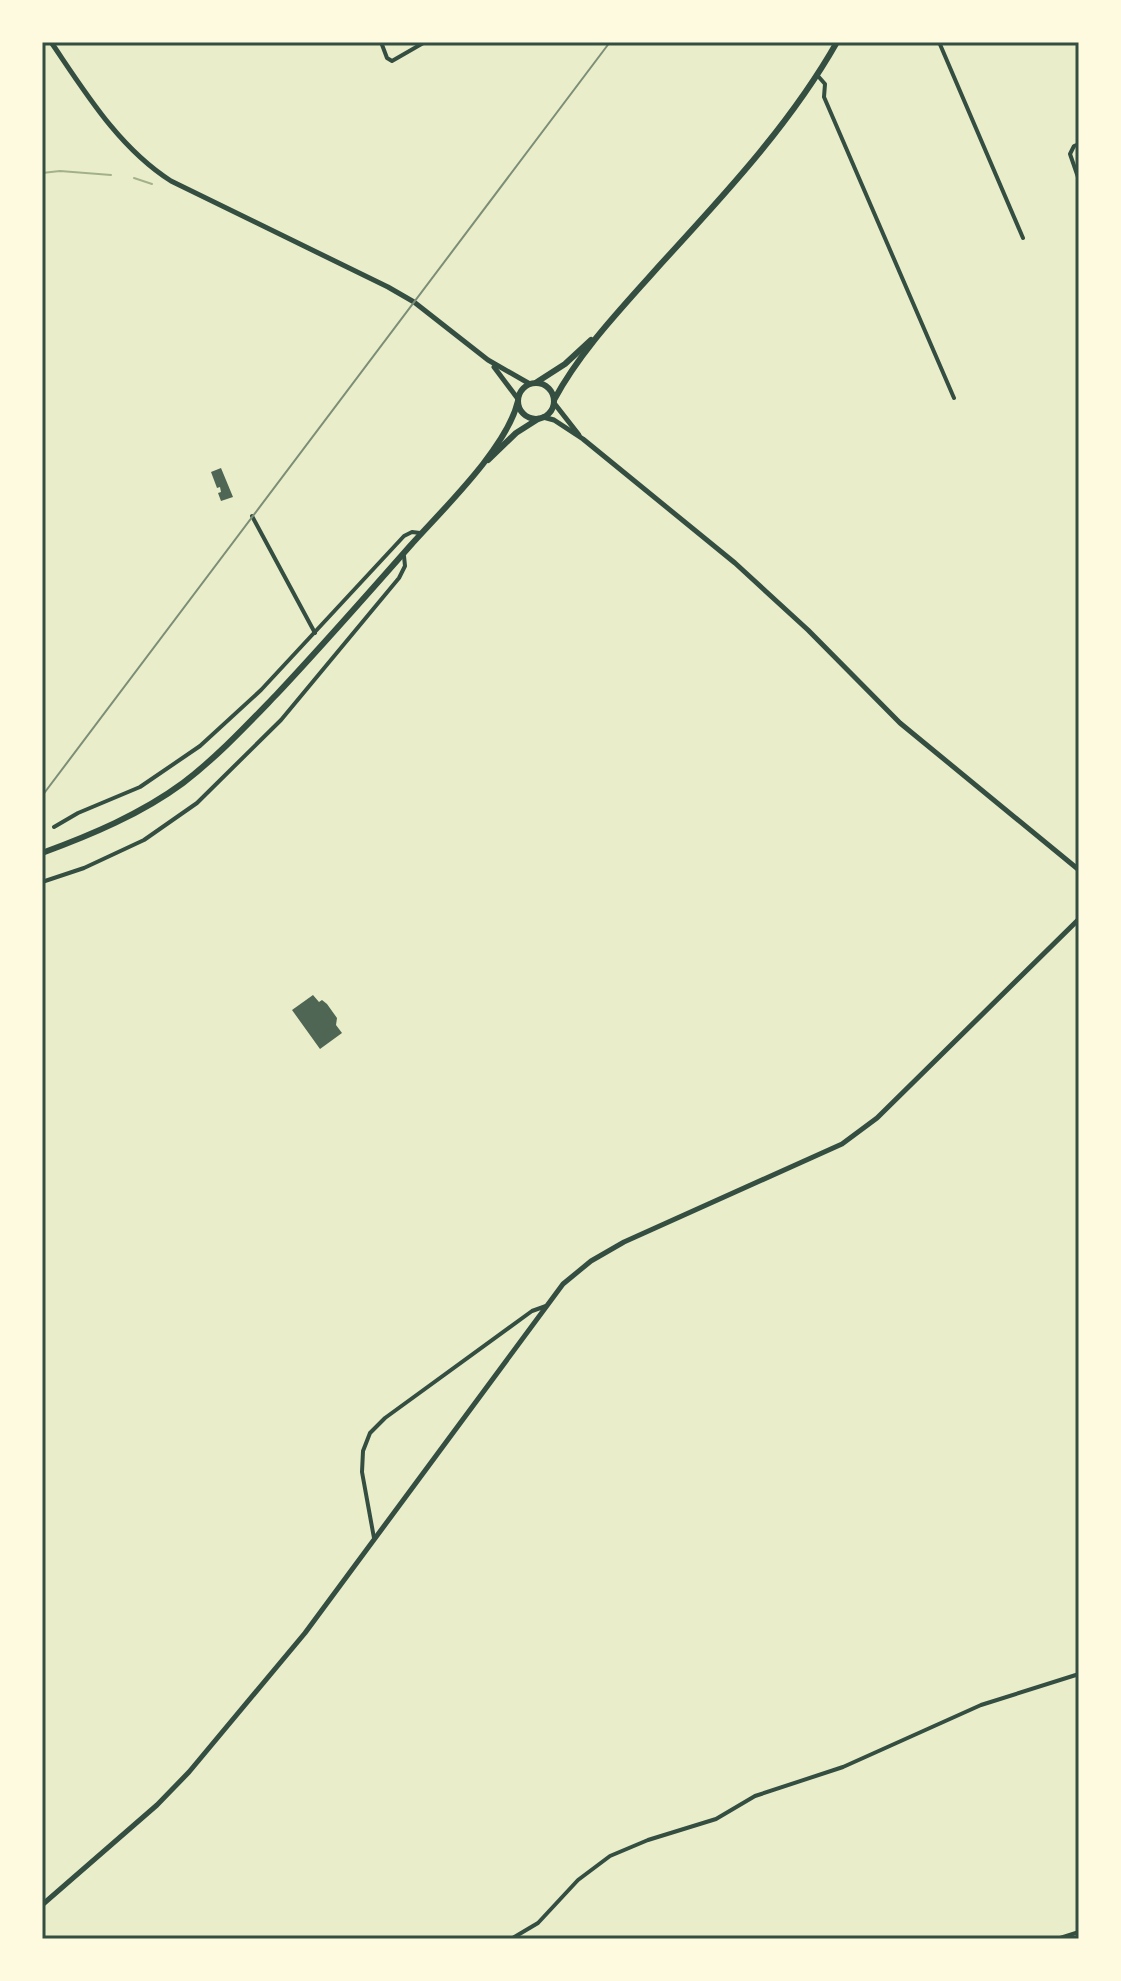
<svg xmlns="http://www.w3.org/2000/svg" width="1121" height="1981" font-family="'Exo 2',sans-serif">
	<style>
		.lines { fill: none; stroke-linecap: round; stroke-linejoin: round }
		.stream { stroke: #a3b18a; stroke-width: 2 }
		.building { fill: #4f6655 }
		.minor { stroke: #344e41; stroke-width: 4 }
		.tertiary { stroke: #344e41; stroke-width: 5 }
		.secondary { stroke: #344e41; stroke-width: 5 }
		.primary { stroke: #344e41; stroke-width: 6 }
		.rail { stroke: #7c8e77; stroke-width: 2 }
		.neatline { fill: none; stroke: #344e41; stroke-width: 3 }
	</style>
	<rect width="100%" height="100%" fill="#e9edc9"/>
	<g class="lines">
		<g class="stream">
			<polyline points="42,173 60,171 111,175"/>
			<polyline points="134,178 152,184"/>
		</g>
	</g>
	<g class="building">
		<polygon points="221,468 233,497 221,501 218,493 221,492 220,487 217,488 211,472"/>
		<polygon points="313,995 319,1002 322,1000 327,1004 337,1018 336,1025 342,1033 320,1049 292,1010"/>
	</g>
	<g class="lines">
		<g class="minor">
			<polyline points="381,42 387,58 392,61 425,42"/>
			<polyline points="939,42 1023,238"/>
			<polyline points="1078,42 1079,45"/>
			<polyline points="818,76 825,84 824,97 954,398"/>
			<polyline points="1079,144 1074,146 1070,154 1079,180"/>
			<polyline points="252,516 315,633"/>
			<polyline points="54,827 78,813 140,787 200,746 261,690 404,536 412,532 420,533"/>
			<polyline points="42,882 84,868 144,840 197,803 281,720 399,578 405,566 404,556"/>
			<polyline points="374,1538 362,1472 363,1451 370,1433 385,1418 532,1311 546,1306"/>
			<polyline points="511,1939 538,1923 578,1880 610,1856 648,1840 716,1819 755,1796 843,1767 981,1705 1079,1674"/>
			<polyline points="1057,1939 1079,1932"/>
		</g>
		<g class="tertiary">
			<path d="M51 42C85 92 119 148 171 181L388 287 414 302 488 360 530 384"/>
			<polyline points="494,367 518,399"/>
			<polyline points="554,403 579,435"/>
			<polyline points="543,417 554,420 583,439 735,563 808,630 900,723 1079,870"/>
		</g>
		<polyline class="secondary" points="42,1905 157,1805 189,1772 305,1633 563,1284 591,1261 624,1242 842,1144 877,1118 1079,919"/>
		<g class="primary">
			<polyline points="537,382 565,364 591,340"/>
			<circle cx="536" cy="401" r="18"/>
			<path d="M554 400C581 350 621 309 659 266 723 196 790 125 837 42"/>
			<polyline points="488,460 516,433 538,419"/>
			<path d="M42 853C91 835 141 814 183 783 217 757 246 726 276 695 322 646 366 596 410 546 443 509 507 448 518 401"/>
		</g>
		<polyline class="rail" points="42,796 610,42"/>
	</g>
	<rect width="1121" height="1981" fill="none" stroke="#fefae0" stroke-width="88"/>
	<rect x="44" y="44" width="1033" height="1893" class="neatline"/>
</svg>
